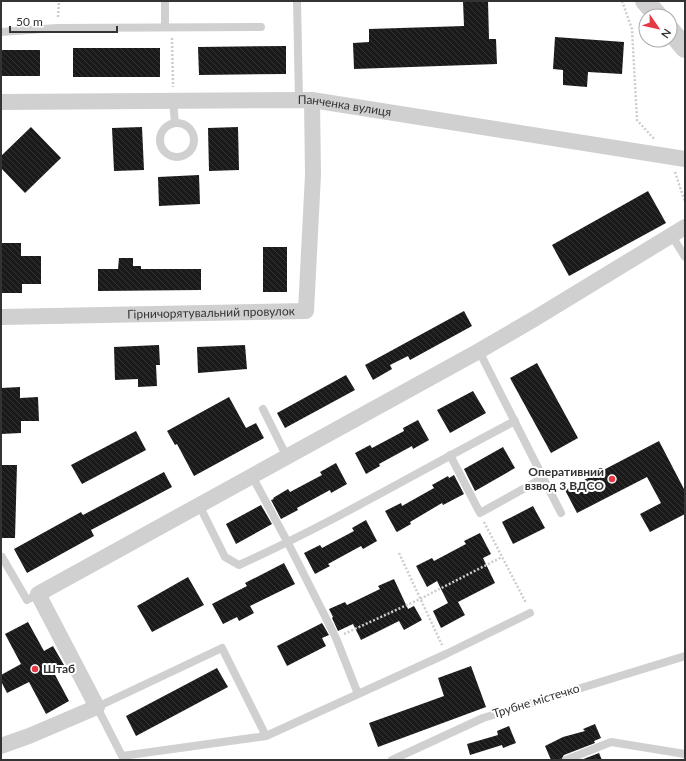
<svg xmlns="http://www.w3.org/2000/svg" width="686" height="761" font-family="Lato,sans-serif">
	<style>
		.building { fill: url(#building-back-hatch) }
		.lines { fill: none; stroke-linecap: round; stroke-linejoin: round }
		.path { stroke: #cdcdcd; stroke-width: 2.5; stroke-dasharray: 2 2; stroke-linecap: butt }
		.service { stroke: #d0d0d0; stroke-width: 8 }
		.minor { stroke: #d0d0d0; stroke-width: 16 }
		.tertiary { stroke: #d0d0d0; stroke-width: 20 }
		.poi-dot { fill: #e63946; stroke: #fff; stroke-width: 1.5 }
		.labels { text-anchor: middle; stroke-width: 4; stroke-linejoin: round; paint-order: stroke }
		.street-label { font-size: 12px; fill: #333; stroke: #fff }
		.poi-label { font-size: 12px; font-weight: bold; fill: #333; stroke: #fff; text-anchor: end }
	</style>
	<defs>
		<pattern id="building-back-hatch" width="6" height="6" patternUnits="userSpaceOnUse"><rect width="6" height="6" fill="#1a1a1a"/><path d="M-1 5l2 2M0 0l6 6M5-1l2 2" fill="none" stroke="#333"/></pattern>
	</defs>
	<rect width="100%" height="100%" fill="#fff"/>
	<g class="building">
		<polygon points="463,1 488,1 489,39 496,39 497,64 354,69 353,43 369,42 369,29 464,26"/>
		<polygon points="555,37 624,42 622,74 588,72 587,87 563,85 563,70 553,69"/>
		<polygon points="286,46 286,74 199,75 198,47"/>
		<rect x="73" y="48" width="87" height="29"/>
		<rect x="1" y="50" width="39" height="26"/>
		<polygon points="31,127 61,158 25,193 1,168 1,156"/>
		<polygon points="142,127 144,170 114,171 112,128"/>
		<polygon points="238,127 239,170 209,171 208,128"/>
		<polygon points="199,175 200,204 159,206 158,177"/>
		<polygon points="648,191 666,223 569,276 552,245"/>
		<polygon points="1,243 21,243 21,256 41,256 41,284 22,284 22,293 1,293"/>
		<rect x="263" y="247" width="24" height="45"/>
		<polygon points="119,258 133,258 133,266 141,266 141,269 201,269 201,290 98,291 98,269 118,269"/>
		<polygon points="464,311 472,326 410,360 408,356 390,365 392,369 373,380 365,365"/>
		<polygon points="159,345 160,365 156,365 157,386 138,387 138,379 115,380 114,347"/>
		<polygon points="245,345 247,369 198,373 197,347"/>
		<polygon points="537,363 578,438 551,453 510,378"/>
		<polygon points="346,375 355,390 285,428 277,413"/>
		<polygon points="20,387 20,398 38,397 39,421 21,421 21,433 1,434 1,388"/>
		<polygon points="473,391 486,413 450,433 437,410"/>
		<polygon points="229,397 246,428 256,423 264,438 194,476 177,444 175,445 167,431"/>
		<polygon points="418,420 429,440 413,449 412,446 379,464 380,466 366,474 355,453 370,445 372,448 404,431 403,428"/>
		<polygon points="136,431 146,450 82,484 71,465"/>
		<polygon points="659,441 685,491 685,514 650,532 640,514 661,503 647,477 577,513 565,490"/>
		<polygon points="503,447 515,468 475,491 464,469"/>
		<polygon points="336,463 347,484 331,493 330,490 297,508 298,510 281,519 271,500 274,499 273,498 288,489 290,492 322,475 320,472"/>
		<polygon points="1,465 17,465 15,538 1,538"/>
		<polygon points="164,472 172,487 91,530 94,536 27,573 14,549 81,512 83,515"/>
		<polygon points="454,475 464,494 443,505 442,503 410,522 411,524 397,532 396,531 385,511 401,503 402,506 434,488 432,485 448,476 449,478"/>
		<polygon points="261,505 272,524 236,544 226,524"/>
		<polygon points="533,506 545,528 513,544 502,522"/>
		<polygon points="366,520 377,541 363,549 361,546 328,564 330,566 315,574 304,553 320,545 322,548 354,531 352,528"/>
		<polygon points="480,533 491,554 483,558 495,583 458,602 465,615 441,628 433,611 448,603 437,581 427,587 416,566 432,558 434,561 466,544 464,541"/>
		<polygon points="284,563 295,584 250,606 254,613 239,621 237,617 223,624 212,604 247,586 245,583"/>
		<polygon points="188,577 204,605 152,632 137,606"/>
		<polygon points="394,579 408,609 414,606 422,620 404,630 399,621 361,640 353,624 338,631 332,618 333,617 329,609 345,602 347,605 380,589 378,586"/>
		<polygon points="28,622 44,651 53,646 64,665 53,671 69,701 46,714 29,682 7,693 1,681 1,675 21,664 5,634"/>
		<polygon points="322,623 329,635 322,638 326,646 287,666 277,646"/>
		<polygon points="471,666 486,707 378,747 369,723 444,696 438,678"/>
		<polygon points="217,668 228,687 136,736 126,716"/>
		<polygon points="595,724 601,738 594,741 595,743 564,755 561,760 551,760 545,746 563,737 585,731 583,729"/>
		<polygon points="509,726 516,743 503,748 502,745 470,755 467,744 498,735 497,731"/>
		<polygon points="599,753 602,760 581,760"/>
	</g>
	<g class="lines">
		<g class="path">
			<polyline points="622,1 632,29 637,120 655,140"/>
			<polyline points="58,17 59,1"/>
			<polyline points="172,38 173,87"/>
			<polyline points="675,172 685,202"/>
			<polyline points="484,522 526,603"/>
			<polyline points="399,553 442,645"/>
			<polyline points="344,634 420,599 502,557"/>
		</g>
		<g class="service">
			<polyline points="297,1 299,100"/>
			<polyline points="165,27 165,1"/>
			<polyline points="1,32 57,28 261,27"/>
			<polyline points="173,101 175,123"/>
			<circle cx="177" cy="140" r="17"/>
			<polyline points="672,236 685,257"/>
			<polyline points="479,351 561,513"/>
			<polyline points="263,409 287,457"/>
			<polyline points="450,455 480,513 543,478"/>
			<polyline points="252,476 288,543 336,638 358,694"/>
			<path d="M199 505 225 557 239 565C334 522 423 469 515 421"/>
			<polyline points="2,557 27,600 38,594"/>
			<polyline points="266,736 222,648 97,707 122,756 266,736 446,654 530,613"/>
			<polyline points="392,760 483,718 685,656"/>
			<polyline points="566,760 611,742 685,754"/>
		</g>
		<g class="minor">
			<path id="s1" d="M1 102 312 100 685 159"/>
			<path id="s2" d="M1 317 306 311 313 175 312 100"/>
			<polyline points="1,746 29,736 97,707 38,594 479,351 534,319 685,227"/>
		</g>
		<g class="tertiary">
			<polyline points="645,1 658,16"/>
			<polyline points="670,30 685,48"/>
		</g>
	</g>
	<g class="poi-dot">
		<circle cx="612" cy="479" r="4"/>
		<circle cx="35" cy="669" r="4"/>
	</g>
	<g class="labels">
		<g class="street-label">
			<text dy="4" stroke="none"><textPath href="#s1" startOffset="344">Панченка вулиця</textPath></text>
			<text dy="4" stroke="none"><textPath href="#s2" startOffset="210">Гірничорятувальний провулок</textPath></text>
			<text transform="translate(536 701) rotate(-17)" y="4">Трубне містечко</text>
		</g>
		<g class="poi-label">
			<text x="604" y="476">Оперативний<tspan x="604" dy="14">взвод 3 ВДСО</tspan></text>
			<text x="43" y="673" text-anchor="start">Штаб</text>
		</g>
	</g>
	<rect width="686" height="761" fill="none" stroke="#333333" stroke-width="4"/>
	<g transform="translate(658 28) rotate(124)"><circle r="19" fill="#ffffff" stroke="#adadad"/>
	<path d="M0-3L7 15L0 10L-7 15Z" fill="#e63946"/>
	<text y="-6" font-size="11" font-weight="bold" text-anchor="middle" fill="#333333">N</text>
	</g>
	<path d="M10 26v6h107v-6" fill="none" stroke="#333333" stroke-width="2"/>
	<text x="16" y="26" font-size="12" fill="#333333" stroke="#ffffff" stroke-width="3" paint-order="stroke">50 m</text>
</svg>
